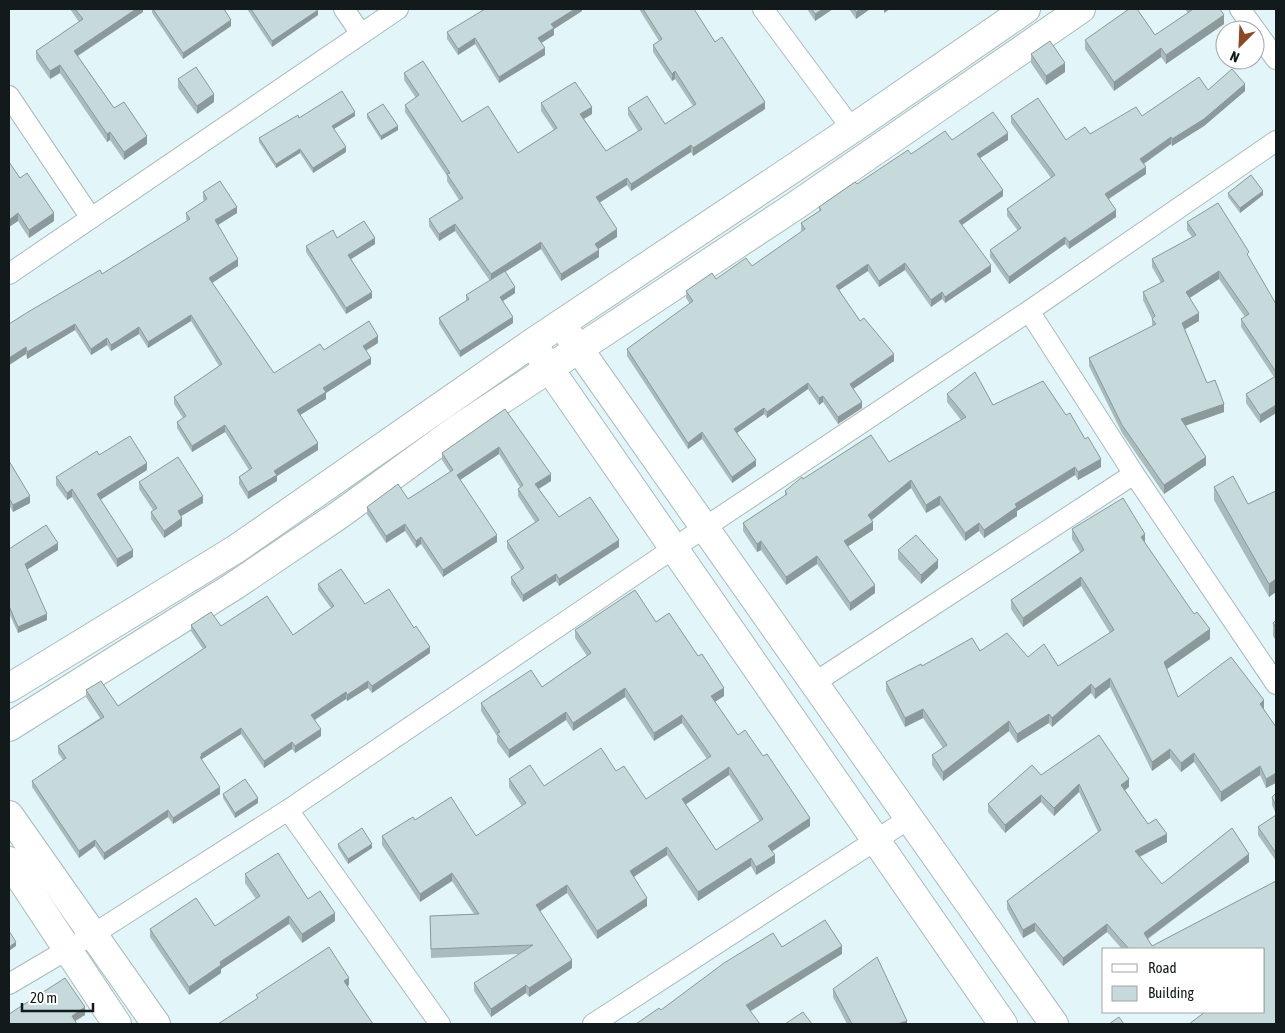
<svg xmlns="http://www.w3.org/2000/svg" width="1285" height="1033" font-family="'Asap Condensed',sans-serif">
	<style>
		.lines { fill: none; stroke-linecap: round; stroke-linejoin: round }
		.street-casing { stroke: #a7bbbd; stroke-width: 22 }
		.secondary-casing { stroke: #a7bbbd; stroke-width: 30 }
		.street { stroke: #fff; stroke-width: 20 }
		.secondary { stroke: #fff; stroke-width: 28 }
		.wall { fill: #aabbbd; fill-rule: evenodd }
		.shaded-wall { fill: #8b999a }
		.building { fill: #c6dadc; stroke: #8b999a; fill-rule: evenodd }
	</style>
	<rect width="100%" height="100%" fill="#e2f6f9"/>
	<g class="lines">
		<defs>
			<g id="street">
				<polyline points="344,9 361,34"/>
				<polyline points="763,9 852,129"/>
				<polyline points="1240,9 1276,59"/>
				<polyline points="9,96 91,218"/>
				<polyline points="9,274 398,9"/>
				<polyline points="1029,311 1134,474 1276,684"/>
				<polyline points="814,683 1134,474"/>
				<polyline points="288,810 440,1024"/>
				<polyline points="9,984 92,935 288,810 674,548 1029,311 1276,141"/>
				<polyline points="593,1024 910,818"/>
			</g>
			<g id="secondary">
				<polyline points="569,335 1054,1024"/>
				<polyline points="540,355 1003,1024"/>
				<polyline points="9,688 236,549 532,343 852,129 1026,9"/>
				<polyline points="9,727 234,586 339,515 456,430 795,206 1081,9"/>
				<polyline points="9,815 156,1024"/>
				<polyline points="9,861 117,1024"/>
			</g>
		</defs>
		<use href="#street" class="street-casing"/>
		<use href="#secondary" class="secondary-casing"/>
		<use href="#street" class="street"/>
		<use href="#secondary" class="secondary"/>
	</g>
	<g class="wall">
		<polygon points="70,9 143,9 143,12 78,56 114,108 147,144 124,160 110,140 107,142 60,73 50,79 36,59 36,51 79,22"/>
		<polygon points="152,9 224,9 231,26 183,59 152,13"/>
		<polygon points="247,9 317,9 318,15 272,47"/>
		<polygon points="582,9 582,11 554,29 554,35 541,43 545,55 499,83 475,44 458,55 447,39 447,32"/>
		<polygon points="639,9 694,9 715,42 765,109 693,156 691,152 631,191 627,185 600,202 617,237 598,249 599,257 561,281 541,249 505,272 515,293 503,301 513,323 460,357 439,324 439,318 466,301 466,295 490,281 455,231 439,241 429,226 429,219 459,200 447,181 447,176 405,112 405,105 416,98 404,80 404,73 462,122 518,153 554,130 541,111 541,103 592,114 584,119 606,151 638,131 628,115 628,108 665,124 693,106 675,79 672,81 653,52 653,45 659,41"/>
		<polygon points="807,9 833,9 815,21"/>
		<polygon points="849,9 870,9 856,19"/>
		<polygon points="1185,9 1220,9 1224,24 1166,64 1161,57 1114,91 1085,49 1085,40 1155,35 1188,13"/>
		<polygon points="1031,54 1065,72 1046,85 1031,63"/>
		<polygon points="178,79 214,102 197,114 178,88"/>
		<polygon points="1208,90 1245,91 1204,126 1172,146 1171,144 1144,164 1146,174 1109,199 1116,217 1069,249 1065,244 1009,284 990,257 990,250 1018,231 1007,216 1007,209 1051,178 1011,123 1011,116 1066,140 1090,134 1142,116"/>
		<polygon points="367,114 398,130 381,140 367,118"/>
		<polygon points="355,116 334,129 346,152 313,173 300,153 276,168 259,142 259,138 299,118"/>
		<polygon points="952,140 1008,140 980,158 1003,196 962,225 991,272 945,303 942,299 931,307 905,270 879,287 868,271 839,290 860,321 894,361 853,389 862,408 838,424 823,402 819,405 808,389 767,418 764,414 737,433 756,466 732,483 702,439 688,449 627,356 627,349 690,304 686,298 686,291 716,279 752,266 802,232 801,230 801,223 819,211 819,207 857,184 911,154"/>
		<polygon points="9,162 20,178 54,221 29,238 18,221 9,227"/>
		<polygon points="203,192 237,213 217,225 238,266 212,283 274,373 324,350 378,343 366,351 371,364 326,393 326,399 300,415 318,450 277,476 277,481 248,499 239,484 239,477 249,470 225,432 192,452 177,428 177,422 183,418 174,404 174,397 219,366 191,321 148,348 139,334 111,351 107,345 91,355 75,330 27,359 26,354 9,365 9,324 102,274 187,221 186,219 186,213 204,201 203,199"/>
		<polygon points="1228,193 1263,195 1240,213 1228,197"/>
		<polygon points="1187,222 1249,259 1276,304 1276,413 1260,423 1246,403 1246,394 1274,377 1241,327 1241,319 1245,317 1219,279 1190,298 1199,321 1185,329 1207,383 1224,412 1185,426 1206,465 1164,494 1122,433 1089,366 1089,358 1152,327 1152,319 1143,300 1143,292 1161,283 1152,267 1152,259 1192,237 1187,230"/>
		<polygon points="337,238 375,244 351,259 372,298 346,314 306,252 306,246"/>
		<polygon points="947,394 993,405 1101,467 1078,480 1075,475 1017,511 1017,516 984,538 979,531 965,541 940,505 926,513 911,488 872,520 873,530 848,546 875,593 850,611 817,564 786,585 761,550 757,552 743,531 743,523 785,496 785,491 803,479 889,462 961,420 947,402"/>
		<polygon points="505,409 551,481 539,489 559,517 619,547 559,586 556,581 523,602 511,584 511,577 521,570 507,548 507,541 535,522 518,496 518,489 520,487 499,454 460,480 497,542 443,577 421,544 416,548 405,531 386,543 367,514 367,507 408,499 450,472 442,460 442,453"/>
		<polygon points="99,455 147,470 100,499 133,557 117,567 72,497 67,500 56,485 56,477"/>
		<polygon points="9,461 30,503 13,512 9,505"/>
		<polygon points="139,482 203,503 181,516 182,526 164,538 151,519 151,512 153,510 139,489"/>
		<polygon points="1214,487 1248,504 1276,491 1276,592 1269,597 1214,500"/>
		<polygon points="1072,529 1145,543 1210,639 1167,669 1178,697 1264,710 1276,727 1266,788 1260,775 1221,802 1194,762 1181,772 1170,758 1152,771 1110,687 1095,699 1091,693 1052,727 1049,723 1017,743 1009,731 943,781 932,765 932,755 943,748 923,718 905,727 886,691 886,682 922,666 980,651 1028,657 1058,666 1110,633 1081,586 1023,627 1011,609 1011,600 1080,552 1072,539"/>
		<polygon points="9,549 58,550 27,569 47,620 18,633 9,613"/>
		<polygon points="898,550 938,568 921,584 898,559"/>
		<polygon points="318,584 365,604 430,653 372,693 368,688 347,701 346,699 315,720 321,736 295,753 292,749 264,768 241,734 202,759 202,761 220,794 173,824 168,817 104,860 95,846 79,858 32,787 32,781 63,760 58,753 58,746 100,718 86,697 86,690 118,706 203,649 191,631 191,625 221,626 293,635 331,608 318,590"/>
		<polygon points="1276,620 1276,641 1273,636 1273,623"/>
		<path d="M656 622 724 696 715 702 738 735 810 826 772 851 775 863 756 875 751 866 698 901 667 855 634 877 647 906 597 939 567 893 540 911 572 968 529 997 526 993 491 1017 474 991V983L519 954 431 958 430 916 474 914 452 881 420 902 382 845V836L415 820 476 836 522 806 509 787V779L544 786 616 771 646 799 707 759 682 723 654 741 625 697 573 731 566 720 509 758 497 742V736L481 711V703L542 687 587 656 575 638V630ZM729 775 760 822 716 850 686 804Z"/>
		<polygon points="1099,735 1129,779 1129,787 1125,790 1148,824 1156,819 1167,834 1167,842 1140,857 1162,884 1232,828 1249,854 1249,862 1148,939 1152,946 1276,881 1276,1024 1189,1024 1204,1013 1203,1012 1264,1012 1264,949 1122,949 1107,932 1063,966 1035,931 1023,938 1007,909 1007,901 1098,832 1079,792 1054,816 1041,802 1005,833 988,812 988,804 1032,765 1041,775"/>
		<polygon points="1276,793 1276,814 1272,805 1272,797"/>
		<polygon points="223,794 258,803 235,818 223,798"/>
		<polygon points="1276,815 1276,861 1258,835 1258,827"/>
		<polygon points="338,844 372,848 348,864 338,848"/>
		<polygon points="245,874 308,899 335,921 302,943 289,924 221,969 221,973 189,995 150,937 150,929 215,926 256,899 245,883"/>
		<polygon points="833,989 907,1024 847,1024 833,997"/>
	</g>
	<g class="shaded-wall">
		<polygon points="136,9 143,9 143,12 74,58 74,51"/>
		<polygon points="575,9 582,9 582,11 554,29 554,35 538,45 538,38 551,24"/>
		<polygon points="823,9 833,9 815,21 815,14"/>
		<polygon points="860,9 870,9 856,19 856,12"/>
		<polygon points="884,9 890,9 884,13"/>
		<polygon points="318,10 318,15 272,47 272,41"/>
		<polygon points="1224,15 1224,24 1166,64 1166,55"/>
		<polygon points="231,20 231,26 183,59 183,53"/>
		<polygon points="475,38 475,44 458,55 458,49"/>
		<polygon points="545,48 545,55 499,83 499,77"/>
		<polygon points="1161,48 1161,57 1114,91 1114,82"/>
		<polygon points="1065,63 1065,72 1046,85 1046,76"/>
		<polygon points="60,65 60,73 50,79 50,71"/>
		<polygon points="675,71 675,79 672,81 672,74"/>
		<polygon points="1245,84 1245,91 1204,126 1172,146 1172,139"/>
		<polygon points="214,94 214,102 197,114 197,106"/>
		<polygon points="765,102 765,109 693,156 693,148"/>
		<polygon points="592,107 592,114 580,121 580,114"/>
		<polygon points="355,112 355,116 332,130 332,126"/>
		<polygon points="398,126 398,130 381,140 381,136"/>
		<polygon points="110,132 110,140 107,142 107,134"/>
		<polygon points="1008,133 1008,140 977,160 977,154"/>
		<polygon points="147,136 147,144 124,160 124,152"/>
		<polygon points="1171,137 1171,144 1140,166 1140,159"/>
		<polygon points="691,145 691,152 631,191 631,184"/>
		<polygon points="346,147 346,152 313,173 313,168"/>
		<polygon points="300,149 300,153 276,168 276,164"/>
		<polygon points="1146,167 1146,174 1105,201 1105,194"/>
		<polygon points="627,178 627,185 596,205 596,197"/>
		<polygon points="1003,190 1003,196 959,227 959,221"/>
		<polygon points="1263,191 1263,195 1240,213 1240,208"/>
		<polygon points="237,207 237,213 215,227 215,220"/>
		<polygon points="1116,210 1116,217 1069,249 1069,242"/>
		<polygon points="18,213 18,221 9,227 9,220"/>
		<polygon points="54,213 54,221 29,238 29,230"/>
		<polygon points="455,224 455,231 439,241 439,234"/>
		<polygon points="617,229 617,237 595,251 595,244"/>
		<polygon points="1065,237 1065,244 1009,284 1009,277"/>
		<polygon points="375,238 375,244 348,261 348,255"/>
		<polygon points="541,242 541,249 491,281 491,274"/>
		<polygon points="599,250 599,257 561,281 561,274"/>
		<polygon points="238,259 238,266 209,285 209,278"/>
		<polygon points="905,263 905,270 879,287 879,281"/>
		<polygon points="868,264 868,271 836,292 836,286"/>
		<polygon points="991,265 991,272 945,303 945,297"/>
		<polygon points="1219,271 1219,279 1186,300 1186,292"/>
		<polygon points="515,287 515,293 500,303 500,297"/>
		<polygon points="372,292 372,298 346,314 346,308"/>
		<polygon points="942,292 942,299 931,307 931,300"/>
		<polygon points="1199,313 1199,321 1182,331 1182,323"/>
		<polygon points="191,315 191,321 148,348 148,342"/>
		<polygon points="513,317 513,323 460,357 460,351"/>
		<polygon points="75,324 75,330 27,359 27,352"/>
		<polygon points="139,327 139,334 111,351 111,345"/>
		<polygon points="378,336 378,343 363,352 363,346"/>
		<polygon points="107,338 107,345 91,355 91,349"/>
		<polygon points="26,347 26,354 9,365 9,358"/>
		<polygon points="894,354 894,361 850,391 850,384"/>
		<polygon points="371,358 371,364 326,393 326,399 297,417 297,410 323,388"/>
		<polygon points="808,383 808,389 767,418 767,412"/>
		<polygon points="823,396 823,402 819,405 819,398"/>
		<polygon points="862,402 862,408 838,424 838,417"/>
		<polygon points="1224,404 1224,412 1181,427 1181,419"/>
		<polygon points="1276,405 1276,413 1260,423 1260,415"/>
		<polygon points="764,408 764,414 734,435 734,429"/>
		<polygon points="225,425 225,432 192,452 192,446"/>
		<polygon points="702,432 702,439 688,449 688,443"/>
		<polygon points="318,443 318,450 277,476 277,481 248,499 248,492 274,471"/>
		<polygon points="499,447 499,454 457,482 457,475"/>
		<polygon points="1206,457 1206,465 1164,494 1164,485"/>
		<polygon points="1101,459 1101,467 1078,480 1078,472"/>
		<polygon points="756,460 756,466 732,483 732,477"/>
		<polygon points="147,463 147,470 97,502 97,494"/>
		<polygon points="1075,467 1075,475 1017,511 1017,516 984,538 984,530 1015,504"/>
		<polygon points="551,474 551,481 535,491 535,484"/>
		<polygon points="911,480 911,488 868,523 868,515"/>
		<polygon points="72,489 72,497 67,500 67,493"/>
		<polygon points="30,496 30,503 13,512 13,505"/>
		<polygon points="203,496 203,503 178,518 178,511"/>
		<polygon points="940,496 940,505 926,513 926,505"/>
		<polygon points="182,518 182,526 164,538 164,531"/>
		<polygon points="873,522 873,530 844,549 844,541"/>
		<polygon points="979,523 979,531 965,541 965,533"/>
		<polygon points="405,524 405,531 386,543 386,536"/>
		<polygon points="1145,534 1145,544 1141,537"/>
		<polygon points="497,535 497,542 443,577 443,570"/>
		<polygon points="421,537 421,544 416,548 416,541"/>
		<polygon points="619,540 619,547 559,586 559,579"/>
		<polygon points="761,541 761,550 757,552 757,544"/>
		<polygon points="58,543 58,550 25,571 25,564"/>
		<polygon points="133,550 133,557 117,567 117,559"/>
		<polygon points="817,556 817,564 786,585 786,577"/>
		<polygon points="938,560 938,568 921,584 921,575"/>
		<polygon points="556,574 556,581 523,602 523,595"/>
		<polygon points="1081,577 1081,586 1023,627 1023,618"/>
		<polygon points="1276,579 1276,592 1269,597 1269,584"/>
		<polygon points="875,585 875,593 850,611 850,603"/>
		<polygon points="47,614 47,620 18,633 18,627"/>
		<polygon points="1210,629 1210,639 1164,671 1164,662"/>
		<polygon points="430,647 430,653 372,693 372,686"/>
		<polygon points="1110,678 1110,687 1095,699 1095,689"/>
		<polygon points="368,681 368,688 347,701 347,695"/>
		<polygon points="1091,684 1091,693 1052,727 1052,718"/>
		<polygon points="625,688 625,697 573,731 573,723"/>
		<polygon points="724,688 724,696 711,704 711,696"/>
		<polygon points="346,692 346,699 311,722 311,715"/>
		<polygon points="1264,700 1264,710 1260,704"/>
		<polygon points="923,709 923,718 905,727 905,718"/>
		<polygon points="566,712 566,720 509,758 509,750"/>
		<polygon points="1049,714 1049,723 1017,743 1017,734"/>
		<polygon points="682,715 682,723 654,741 654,733"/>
		<polygon points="1009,721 1009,731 943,781 943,772"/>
		<polygon points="241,728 241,734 202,759 202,762 200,757 201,754"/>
		<polygon points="321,729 321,736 295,753 295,746"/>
		<polygon points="292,742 292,749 264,768 264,761"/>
		<polygon points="1170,749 1170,758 1152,771 1152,762"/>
		<polygon points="1194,753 1194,762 1181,772 1181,763"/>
		<polygon points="1260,766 1260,775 1221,802 1221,792"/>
		<polygon points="729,767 729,775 682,807 682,799"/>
		<polygon points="1276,773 1276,783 1266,788 1266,779"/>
		<polygon points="1129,779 1129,787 1121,793 1121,785"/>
		<polygon points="1079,784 1079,792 1054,816 1054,808"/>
		<polygon points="220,787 220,794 173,824 173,818"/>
		<polygon points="1041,795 1041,802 1005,833 1005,825"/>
		<polygon points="258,798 258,803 235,818 235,813"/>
		<polygon points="168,810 168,817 104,860 104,853"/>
		<polygon points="810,818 810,826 768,854 768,846"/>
		<polygon points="1167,834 1167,842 1135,859 1135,851"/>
		<polygon points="95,840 95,846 79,858 79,851"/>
		<polygon points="372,844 372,848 348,864 348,859"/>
		<polygon points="667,847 667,855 630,879 630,871"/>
		<polygon points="1249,854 1249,862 1144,941 1144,933"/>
		<polygon points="775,855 775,863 756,875 756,867"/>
		<polygon points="751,858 751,866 698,901 698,892"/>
		<polygon points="452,873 452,881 420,902 420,894"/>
		<polygon points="567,885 567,893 536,914 536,905"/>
		<polygon points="647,898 647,906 597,939 597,931"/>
		<polygon points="335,913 335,921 302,943 302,934"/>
		<polygon points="289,916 289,924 221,969 221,973 189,995 189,987 220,962"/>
		<polygon points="1035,923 1035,931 1023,938 1023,930"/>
		<polygon points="1107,924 1107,932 1063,966 1063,958"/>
		<polygon points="16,942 16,946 9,951 9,947"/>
		<polygon points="842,946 842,954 746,1014 746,1005"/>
		<polygon points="572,960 572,968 529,997 529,988"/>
		<polygon points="349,978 349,985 344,989 344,981"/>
		<polygon points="526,985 526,993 491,1017 491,1009"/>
		<polygon points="85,1007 85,1015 72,1023 72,1016"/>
		<polygon points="907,1021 907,1024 897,1024"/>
	</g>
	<g class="building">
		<polygon points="75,9 136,9 74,51 114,108 124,102 147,136 124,152 110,132 107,134 60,65 50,71 36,51 83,19"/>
		<polygon points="153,9 224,9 231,20 183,53"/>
		<polygon points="251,9 317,9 318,10 272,41"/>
		<polygon points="485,9 575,9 551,24 554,28 538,38 545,48 499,77 475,38 458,49 447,32"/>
		<polygon points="643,9 694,9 715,42 722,37 765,102 693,148 691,145 631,184 627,178 596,197 617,229 595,244 599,250 561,274 541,242 491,274 455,224 439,234 429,219 463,198 447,174 450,173 405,105 419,95 404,73 423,61 462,122 488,106 518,153 557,128 541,103 575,82 592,107 580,114 606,151 642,129 628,108 647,96 665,124 696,104 675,71 672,74 653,45 662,39"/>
		<polygon points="812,9 823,9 815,14"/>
		<polygon points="854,9 860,9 856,12"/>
		<polygon points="1129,9 1137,9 1155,35 1192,10 1192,9 1220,9 1224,15 1166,55 1161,48 1114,82 1085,40"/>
		<polygon points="1050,41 1065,63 1046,76 1031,54"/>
		<polygon points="196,67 214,94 197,106 178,79"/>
		<polygon points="1232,69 1245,84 1204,119 1172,139 1171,137 1140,159 1146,167 1105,194 1116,210 1069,242 1065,237 1009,277 990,250 1021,228 1007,209 1055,175 1011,116 1038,98 1066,140 1085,127 1090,134 1136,107 1142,116 1199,77 1208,90"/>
		<polygon points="342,91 355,112 332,126 346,147 313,168 300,149 276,164 259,138 298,115 299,118"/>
		<polygon points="383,104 398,126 381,136 367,114"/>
		<polygon points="993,112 1008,133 977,154 1003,190 959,221 991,265 945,297 942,292 931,300 905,263 879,281 868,264 836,286 860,321 864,318 894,354 850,384 862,402 838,417 823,396 819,398 808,383 767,412 764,408 734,429 756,460 732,477 702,432 688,443 627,349 693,301 686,291 712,273 716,279 746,258 752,266 805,229 801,223 821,210 819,207 855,182 857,184 908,150 911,154 945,131 952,140"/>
		<polygon points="9,162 20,178 27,173 54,213 29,230 18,213 9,220"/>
		<polygon points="1251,175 1263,191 1240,208 1228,193"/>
		<polygon points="220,181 237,207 215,220 238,259 209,278 274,373 320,344 324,350 369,321 378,336 363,346 371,358 323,388 326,392 297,410 318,443 274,471 277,475 248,492 239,477 252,468 225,425 192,446 177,422 186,416 174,397 222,364 191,315 148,342 139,327 111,345 107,338 91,349 75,324 27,352 26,347 9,358 9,324 28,312 100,270 102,274 190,219 186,213 207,199 203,192"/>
		<polygon points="1218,203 1249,252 1247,254 1276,304 1276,372 1241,319 1249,314 1219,271 1186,292 1199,313 1182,323 1207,383 1215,380 1224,404 1181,419 1206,457 1164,485 1122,425 1089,358 1156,324 1152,319 1155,316 1143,292 1164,281 1152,259 1196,235 1187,222"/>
		<polygon points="364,221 375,238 348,255 372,292 346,308 306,246 333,230 337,238"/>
		<polygon points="505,271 515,287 500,297 513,317 460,351 439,318 469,299 466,295"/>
		<polygon points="975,372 993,405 1043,381 1066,415 1070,413 1085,439 1088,437 1101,459 1078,472 1075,467 1015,504 1017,507 984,530 979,523 965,533 940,496 926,505 911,480 868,515 873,522 844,541 875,585 850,603 817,556 786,577 761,541 757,544 743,523 787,494 785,491 802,477 803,479 871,435 889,462 966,417 947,394"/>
		<polygon points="1276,376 1276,405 1260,415 1246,394"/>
		<polygon points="505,409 551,474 535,484 559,517 590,497 619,540 559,579 556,574 523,595 511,577 524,568 507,541 539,520 518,489 523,485 499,447 457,475 497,535 443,570 421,537 416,541 405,524 386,536 367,507 398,484 408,499 453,470 442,453"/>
		<polygon points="130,436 147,463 97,494 133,550 117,559 72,489 67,493 56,477 97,451 99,455"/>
		<polygon points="178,457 203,496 178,511 182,518 164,531 151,512 157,508 139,482"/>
		<polygon points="9,461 30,496 13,505 9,498"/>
		<polygon points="1233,476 1248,504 1276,491 1276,579 1269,584 1214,487"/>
		<polygon points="1123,498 1145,534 1141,537 1194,614 1197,612 1210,629 1164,662 1178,697 1231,657 1264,700 1260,704 1276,727 1276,773 1266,779 1260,766 1221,792 1194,753 1181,763 1170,749 1152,762 1110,678 1095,689 1091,684 1052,718 1049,714 1017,734 1009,721 943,772 932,755 947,745 923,709 905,718 886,682 921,664 922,666 972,638 980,651 1007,633 1028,657 1044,644 1058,666 1114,630 1081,577 1023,618 1011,600 1084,550 1072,529"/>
		<polygon points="46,525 58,543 25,564 47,614 18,627 9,606 9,549"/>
		<polygon points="916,535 938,560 921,575 898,550"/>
		<polygon points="341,569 365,604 389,589 414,628 416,626 430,647 372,686 368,681 347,695 346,692 311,715 321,729 295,746 292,742 264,761 241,728 201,754 202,756 200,757 220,787 173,818 168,810 104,853 95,840 79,851 32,781 66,758 58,746 104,717 86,690 101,681 118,706 206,647 191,625 211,612 221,626 267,596 293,635 334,606 318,584"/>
		<path d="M635 590 656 622 669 613 698 656 702 654 724 688 711 696 738 735 745 730 763 756 767 754 810 818 768 846 775 855 756 867 751 858 698 892 667 847 630 871 647 898 597 931 567 885 536 905 572 960 529 988 526 985 491 1009 474 983 533 945 431 949 430 916 479 914 452 873 420 894 382 836 413 817 415 820 451 797 476 836 526 803 509 779 530 765 544 786 601 748 616 771 624 766 646 799 711 756 682 715 654 733 625 688 573 723 566 712 509 750 497 733 500 732 481 703 531 670 542 687 591 653 575 630ZM729 767 763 819 716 850 682 799Z"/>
		<polygon points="1276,620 1276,628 1273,623"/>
		<polygon points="1099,735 1129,779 1121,785 1148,824 1156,819 1167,834 1135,851 1162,884 1232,828 1249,854 1144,933 1152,946 1276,881 1276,1024 1189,1024 1205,1012 1264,1012 1264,949 1129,949 1107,924 1063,958 1035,923 1023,930 1007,901 1101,830 1079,784 1054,808 1041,795 1005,825 988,804 1032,765 1041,775"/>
		<polygon points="245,779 258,798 235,813 223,794"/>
		<polygon points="1276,793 1276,806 1272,797"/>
		<polygon points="1276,815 1276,853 1258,827"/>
		<polygon points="362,828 372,844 348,859 338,844"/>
		<polygon points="278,853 308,899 320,891 335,913 302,934 289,916 220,962 221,965 189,987 150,929 196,898 215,926 260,896 245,874"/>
		<polygon points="825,920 842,946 746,1005 760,1024 636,1024 659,1008 661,1010 724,963 773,933 782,947"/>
		<polygon points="9,931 16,942 9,947"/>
		<polygon points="329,947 349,978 344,981 373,1024 218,1024 258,998 256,995"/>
		<polygon points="877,957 907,1021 897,1024 852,1024 833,989"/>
		<polygon points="65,978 85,1007 72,1016 77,1024 9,1024 9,1014"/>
		<polygon points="803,1012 812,1024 785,1024"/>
		<polygon points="1119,1017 1124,1024 1109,1024"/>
	</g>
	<rect width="1285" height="1033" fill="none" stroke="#131a1b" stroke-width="20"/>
	<rect x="1102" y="948" width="162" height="65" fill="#ffffff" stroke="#a1a3a4"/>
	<rect x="1112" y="964" width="25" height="8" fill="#ffffff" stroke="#a1a3a4"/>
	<text x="1148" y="973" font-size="15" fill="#131a1b">Road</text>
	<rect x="1112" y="986" width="25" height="15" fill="#c6dadc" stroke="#a1a3a4"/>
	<text x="1148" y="998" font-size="15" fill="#131a1b">Building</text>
	<g transform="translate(1240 45) rotate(204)"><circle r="24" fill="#ffffff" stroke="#a1a3a4"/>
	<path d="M0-4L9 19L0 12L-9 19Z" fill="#8e4723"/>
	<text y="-8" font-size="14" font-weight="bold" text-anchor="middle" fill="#131a1b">N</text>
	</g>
	<path d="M22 1003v8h71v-8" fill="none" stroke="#131a1b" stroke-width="2.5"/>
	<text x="30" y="1003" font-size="15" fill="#131a1b" stroke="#ffffff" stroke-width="4" paint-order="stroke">20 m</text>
</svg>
